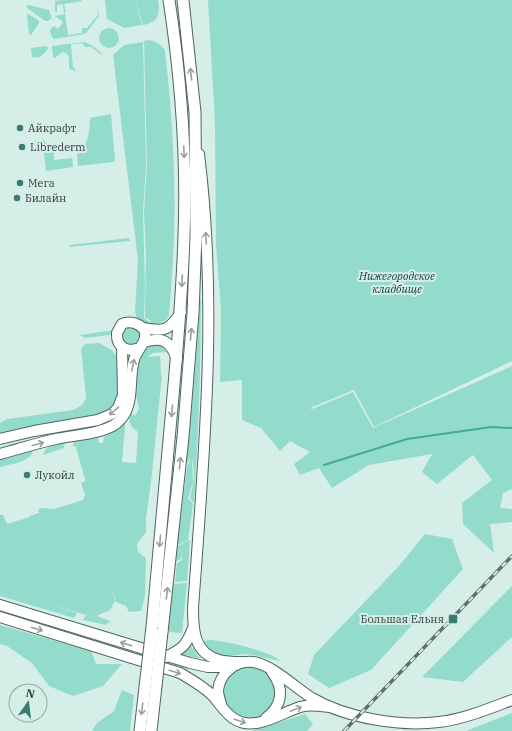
<svg xmlns="http://www.w3.org/2000/svg" width="512" height="731" font-family="'IBM Plex Serif',serif">
	<style>
		.green { fill: #93dccb }
		.lines { fill: none; stroke-linecap: round; stroke-linejoin: round }
		.stream { stroke: #45aa96; stroke-width: 2 }
		.secondary-casing { stroke: #4f6560; stroke-width: 12 }
		.primary-casing { stroke: #4f6560; stroke-width: 13 }
		.secondary { stroke: #fff; stroke-width: 10 }
		.primary { stroke: #fff; stroke-width: 11 }
		.rail-casing { stroke: #62706d; stroke-width: 3.5 }
		.rail { stroke: #d5eee8; stroke-width: 2; stroke-dasharray: 6; stroke-linecap: butt }
		.primary-bridge-casing { stroke: #4f6560; stroke-width: 13; stroke-linecap: butt }
		.primary-bridge { stroke: #fff; stroke-width: 11 }
		.oneway { stroke: #9a9f9e }
		.poi-dot { fill: #3a7d6f; stroke: #d5eee8; stroke-width: 1.5 }
		.labels { text-anchor: middle; stroke-width: 4; stroke-linejoin: round; paint-order: stroke }
		.poi-label { font-size: 11px; fill: #353f3d; stroke: #d5eee8; text-anchor: start }
		.park-label { font-size: 11px; font-style: italic; fill: #134038; stroke: #d5eee8 }
	</style>
	<rect width="100%" height="100%" fill="#d5eee8"/>
	<g class="green">
		<polygon points="64,0 81,0 82,1 64,4 66,13 64,13 63,4 57,5 57,12 55,12 55,1"/>
		<polygon points="105,0 136,0 142,25 124,28 107,19"/>
		<path d="M136 0H158C160 14 159 22 143 25Z"/>
		<polygon points="208,0 512,0 512,361 374,427 354,390 310,408 312,409 353,392 373,428 512,366 512,489 503,493 500,508 512,509 512,522 490,524 494,553 463,524 462,503 492,480 473,455 437,484 422,472 432,454 369,465 332,488 319,468 300,475 294,464 310,452 290,441 280,451 261,428 242,420 242,380 220,382 221,310 216,245 215,124"/>
		<polygon points="97,4 99,16 87,32 84,34 54,39 51,35 50,30 54,26 58,29 63,22 55,16 65,14 68,35 82,33 82,28 87,28 98,15"/>
		<polygon points="28,5 49,10 52,18 48,21 45,21 27,8 27,6"/>
		<polygon points="27,14 30,15 39,21 39,23 31,35 29,34"/>
		<circle cx="109" cy="38" r="10"/>
		<path d="M149 40C157 42 161 44 165 51 172 112 176 174 174 236 173 263 171 289 169 315 164 324 159 324 149 324L151 321 145 317 146 255 144 212 147 166 144 41Z"/>
		<path d="M83 42C90 43 100 50 103 56L91 47H85L83 43 71 44 73 67 76 70 74 71 69 68C69 60 71 53 62 52L55 58 53 57 52 46Z"/>
		<path d="M143 42 146 166 143 212 145 286 144 318 150 322 147 325C139 324 137 319 135 312L138 260 113 55 124 45Z"/>
		<path d="M47 46 48 49C43 55 40 59 32 57L31 48Z"/>
		<path d="M111 114 115 160 113 162 78 166 77 155C89 143 89 134 90 118Z"/>
		<polygon points="42,139 48,144 54,145 54,160 72,158 73,167 46,171"/>
		<polygon points="129,238 130,241 69,247 70,245"/>
		<path d="M199 299H201C201 367 198 435 194 503L190 498C193 485 196 474 192 460L193 482 188 498 193 504 188 540 177 545 187 467 191 457 186 464Z"/>
		<circle cx="131" cy="336" r="9"/>
		<polygon points="115,330 109,335 85,338 80,335"/>
		<path d="M99 343 112 350 119 360 118 407 102 416 0 436V423L7 419 73 410C80 407 84 404 86 397L81 349 85 344Z"/>
		<path d="M158 344 163 347 166 352 153 353 147 357 160 356 161 374 160 377 162 374 152 474 146 519V532L137 544 138 552 146 558 145 596 141 611 129 612 126 606 116 602 110 583 115 601 110 610 94 617 40 602 32 596H28H32L40 602 77 613 74 618 0 596V515H3L7 524 30 517V516L39 513 38 509 45 508 54 509 83 500 85 495 81 483 85 481V480L76 447 73 446 74 441 98 438 99 443H103L104 437 118 427 125 418V427L122 462 137 463H136L138 432C129 426 129 422 130 412L135 416 139 409 133 383 136 361 147 345Z"/>
		<path d="M65 442 64 448 43 455C47 444 55 444 65 442Z"/>
		<path d="M33 449C33 462 10 464 0 467V458Z"/>
		<polygon points="425,534 452,539 463,569 371,670 329,688 308,674 314,655 399,566"/>
		<polygon points="190,540 187,581 175,582 177,563 182,560 181,552 181,559 176,561 177,546"/>
		<polygon points="187,583 182,633 168,632 173,584"/>
		<polygon points="512,586 512,637 463,682 422,677"/>
		<polygon points="86,615 94,617 97,616 110,621 106,625 83,620"/>
		<polygon points="0,625 91,651 96,664 122,664 103,686 73,696 49,686 32,663 7,646 0,644"/>
		<path d="M208 640C220 639 274 652 280 661L248 654 224 656 214 654 205 646 204 642Z"/>
		<polygon points="189,642 200,659 179,653"/>
		<circle cx="250" cy="692" r="27"/>
		<polygon points="122,690 134,695 130,731 92,731 97,723 114,711"/>
		<polygon points="512,713 512,731 466,731"/>
		<polygon points="305,714 313,724 307,731 252,731"/>
	</g>
	<g class="lines">
		<polyline class="stream" points="324,465 407,439 491,427 512,428"/>
		<defs>
			<g id="secondary">
				<path d="M199 154C218 305 204 457 193 608 193 631 194 653 219 660 226 662 234 662 242 662"/>
				<path d="M143 328C164 332 169 331 181 312"/>
				<path d="M144 342C163 336 170 341 177 359"/>
				<polyline points="0,439 34,431 98,420 112,414 118,408 123,395 122,347"/>
				<path d="M0 454C19 449 37 443 56 439 74 435 103 434 117 423 136 407 128 381 134 360 136 352 141 348 144 341 150 327 133 319 122 324L117 333C116 347 127 353 139 348"/>
				<polyline points="0,605 190,663 208,667 230,667"/>
				<path d="M0 617 180 673C192 680 203 686 213 696 220 704 226 715 236 720 256 731 281 713 300 707 310 704 320 706 330 707"/>
				<path d="M166 657C183 648 186 646 193 628"/>
				<path d="M221 704C220 700 218 695 218 690 220 673 236 660 253 662 271 664 296 688 312 698 346 718 400 727 439 722 464 719 488 709 512 700"/>
				<path d="M266 718C282 706 285 689 272 672"/>
			</g>
			<g id="primary">
				<path d="M152 627C158 561 164 495 170 429 176 365 182 301 184 236 187 157 181 78 169 0"/>
				<polyline points="162,632 183,437 193,313 196,235 195,112 183,0"/>
				<polyline points="140,731 145,687"/>
				<polyline points="151,731 156,686"/>
			</g>
		</defs>
		<use href="#secondary" class="secondary-casing"/>
		<use href="#primary" class="primary-casing"/>
		<use href="#secondary" class="secondary"/>
		<use href="#primary" class="primary"/>
		<defs>
			<polyline id="rail" points="344,731 512,556"/>
		</defs>
		<use href="#rail" class="rail-casing"/>
		<use href="#rail" class="rail"/>
		<defs>
			<g id="primary-bridge">
				<polyline points="156,686 162,632"/>
				<polyline points="145,687 152,627"/>
			</g>
		</defs>
		<use href="#primary-bridge" class="primary-bridge-casing"/>
		<use href="#primary-bridge" class="primary-bridge"/>
	</g>
	<defs><path id="oneway-shaft" d="M-6 0H5M1.5-3L5.5 0L1.5 3" fill="none" stroke-width="1.6" stroke-linecap="round" stroke-linejoin="round"/></defs>
	<g class="oneway">
		<use href="#oneway-shaft" transform="translate(191 74) rotate(-96)"/>
		<use href="#oneway-shaft" transform="translate(184 152) rotate(88)"/>
		<use href="#oneway-shaft" transform="translate(206 238) rotate(-93)"/>
		<use href="#oneway-shaft" transform="translate(182 281) rotate(93)"/>
		<use href="#oneway-shaft" transform="translate(191 334) rotate(-85)"/>
		<use href="#oneway-shaft" transform="translate(133 365) rotate(-78)"/>
		<use href="#oneway-shaft" transform="translate(114 411) rotate(140)"/>
		<use href="#oneway-shaft" transform="translate(172 411) rotate(95)"/>
		<use href="#oneway-shaft" transform="translate(38 444) rotate(-15)"/>
		<use href="#oneway-shaft" transform="translate(180 463) rotate(-84)"/>
		<use href="#oneway-shaft" transform="translate(160 541) rotate(95)"/>
		<use href="#oneway-shaft" transform="translate(167 593) rotate(-83)"/>
		<use href="#oneway-shaft" transform="translate(37 629) rotate(17)"/>
		<use href="#oneway-shaft" transform="translate(126 644) rotate(-163)"/>
		<use href="#oneway-shaft" transform="translate(175 672) rotate(18)"/>
		<use href="#oneway-shaft" transform="translate(142 709) rotate(97)"/>
		<use href="#oneway-shaft" transform="translate(296 709) rotate(-22)"/>
		<use href="#oneway-shaft" transform="translate(240 721) rotate(18)"/>
	</g>
	<g class="poi-dot">
		<circle cx="20" cy="128" r="4"/>
		<circle cx="22" cy="147" r="4"/>
		<circle cx="20" cy="183" r="4"/>
		<circle cx="17" cy="198" r="4"/>
		<circle cx="27" cy="475" r="4"/>
		<rect x="448" y="614" width="10" height="10" rx="2"/>
	</g>
	<g class="labels">
		<g class="poi-label">
			<text x="28" y="132">Айкрафт</text>
			<text x="30" y="151">Librederm</text>
			<text x="28" y="187">Мега</text>
			<text x="25" y="202">Билайн</text>
			<text x="35" y="479">Лукойл</text>
			<text x="444" y="623" text-anchor="end">Большая Ельня</text>
		</g>
		<g class="park-label">
			<text x="397" y="280">Нижегородское<tspan x="397" dy="13">кладбище</tspan></text>
		</g>
	</g>
	<g transform="translate(28 703) rotate(14)"><circle r="19" fill="#d5eee8" stroke="#95a8a4"/>
	<path d="M0-3L7 15L0 10L-7 15Z" fill="#3a7d6f"/>
	<text y="-6" font-size="11" font-weight="bold" text-anchor="middle" fill="#353f3d">N</text>
	</g>
</svg>
